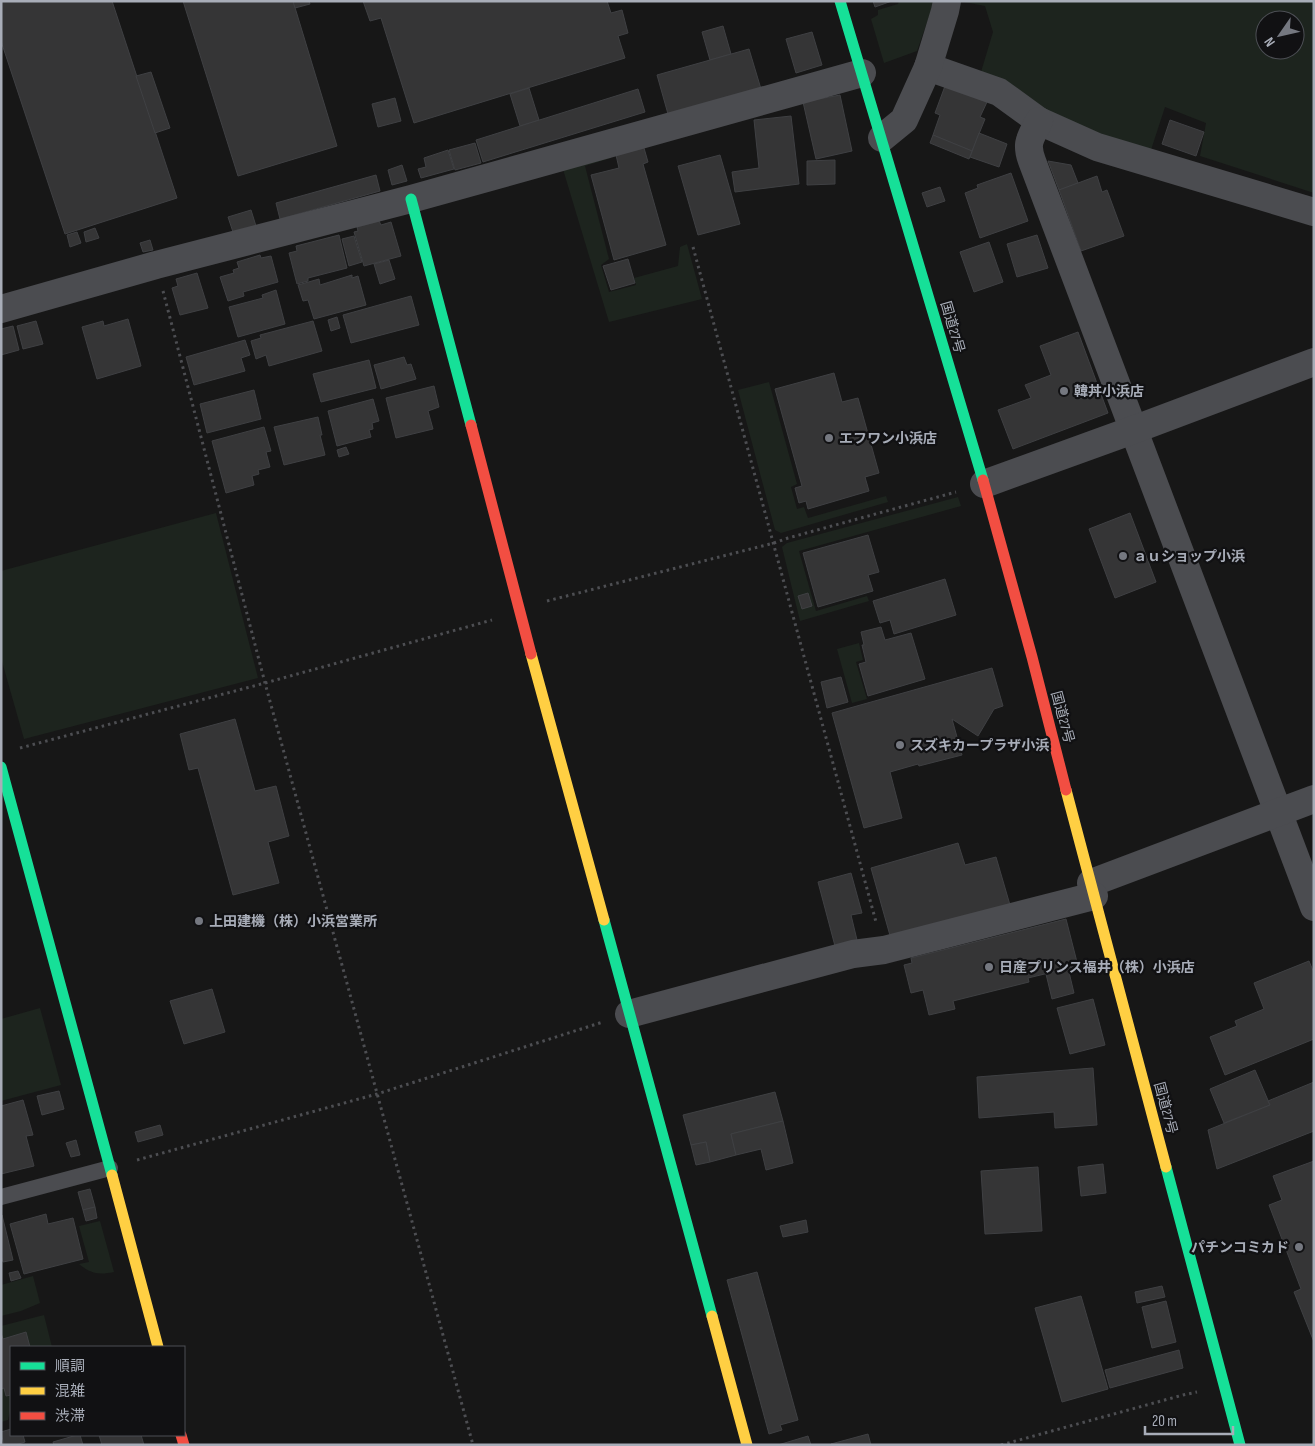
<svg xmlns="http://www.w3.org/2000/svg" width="1315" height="1446" font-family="'Sofia Sans Condensed','Noto Sans JP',sans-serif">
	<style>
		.green { fill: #1d241e; fill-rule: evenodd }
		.building { fill: #353536; stroke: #3f4043 }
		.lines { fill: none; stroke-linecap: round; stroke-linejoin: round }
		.path { stroke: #4d4e52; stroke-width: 3; stroke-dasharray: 2.5 4; stroke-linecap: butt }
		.lane { stroke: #4b4c50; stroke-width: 16 }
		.street { stroke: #4b4c50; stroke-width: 28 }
		.fast { stroke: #16e098; stroke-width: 11 }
		.slow { stroke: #ffcf43; stroke-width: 11 }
		.jam { stroke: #f24e42; stroke-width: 11 }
		.poi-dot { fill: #757880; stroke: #111113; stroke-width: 2 }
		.labels { text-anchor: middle; stroke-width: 4.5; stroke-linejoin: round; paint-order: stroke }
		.street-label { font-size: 14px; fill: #a8adb8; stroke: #111113 }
		.poi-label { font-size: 14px; font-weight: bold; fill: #a8adb8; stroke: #111113; text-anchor: start }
	</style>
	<rect width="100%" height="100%" fill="#171717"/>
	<g class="green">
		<polygon points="899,1 933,1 932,8 917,51 884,63 871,19 878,15 878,10 898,4"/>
		<path d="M959 1H1314V193L1200 156 1206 123 1165 107 1151 150 1100 134 1038 108 981 72 993 32 985 6ZM1265 20H1295V50H1265Z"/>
		<polygon points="611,153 611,158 585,166 609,259 601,265 609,292 636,285 634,278 678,266 680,247 687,244 702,299 609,322 562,166"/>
		<polygon points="769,382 797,484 791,487 797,509 804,507 808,518 886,496 888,502 781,533 775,530 738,390"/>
		<polygon points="958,497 961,506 799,551 816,611 867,596 869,601 800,621 782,547 787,543"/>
		<polygon points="216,513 258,678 24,739 1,658 1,571"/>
		<polygon points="859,643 863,660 856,662 867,699 852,703 837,649"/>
		<polygon points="40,1008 61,1085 1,1101 1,1019"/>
		<path d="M100 1221 114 1272C99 1275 91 1274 79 1264L89 1262 79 1226Z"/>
		<polygon points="33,1276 40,1303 21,1311 1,1316 1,1285"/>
		<polygon points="44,1315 52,1347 11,1347 11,1396 10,1397 11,1407 8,1420 1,1422 1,1326"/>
	</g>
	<g class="building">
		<polygon points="1,1 112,1 177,198 65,234 1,41"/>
		<polygon points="183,1 293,1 337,146 238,176"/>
		<polygon points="293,1 309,1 310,4 295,8"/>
		<polygon points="363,1 607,1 611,13 622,10 628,33 618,36 625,58 414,123 381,18 370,21"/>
		<polygon points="873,1 892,1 875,7"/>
		<polygon points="723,26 731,54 710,60 702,32"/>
		<polygon points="812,32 822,65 796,73 786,39"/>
		<polygon points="749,49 761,89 668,114 657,75"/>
		<polygon points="151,72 170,128 155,133 136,76"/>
		<polygon points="945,86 987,102 980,117 985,119 972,151 933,135 940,115 935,113"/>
		<polygon points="529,88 539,120 520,126 510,94"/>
		<polygon points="638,89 645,112 483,162 476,140"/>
		<polygon points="840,95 852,151 816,159 803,102"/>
		<polygon points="395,98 401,121 378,127 372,104"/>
		<polygon points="791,116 799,184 735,192 732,172 759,168 754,120"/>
		<polygon points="1170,120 1204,132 1196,156 1162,144"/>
		<polygon points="979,133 1007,144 999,167 970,157"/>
		<polygon points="933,135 972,151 969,159 930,143"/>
		<polygon points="475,143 481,163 455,170 449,150"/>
		<polygon points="644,148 648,162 643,164 666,245 614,260 591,175 619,168 616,155"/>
		<polygon points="448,150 454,169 421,178 418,169 426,167 424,158"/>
		<polygon points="720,155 740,224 698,235 678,166"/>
		<polygon points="835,160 835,184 807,185 807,161"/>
		<polygon points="1048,161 1071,165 1078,183 1059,190"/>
		<polygon points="402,165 407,181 392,185 388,170"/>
		<polygon points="1011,173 1028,221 980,238 965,193 978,188 977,185"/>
		<polygon points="376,175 380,191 280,219 276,203"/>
		<polygon points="1097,176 1102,192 1107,190 1124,236 1081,251 1059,190"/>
		<polygon points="940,187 945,201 927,207 922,193"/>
		<polygon points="251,210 256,226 233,232 228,217"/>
		<polygon points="379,221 381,225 391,222 401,256 364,266 354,232 358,231 357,227"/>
		<polygon points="95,228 99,238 86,242 84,232"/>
		<polygon points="77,232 81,243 70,247 67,235"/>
		<polygon points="339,235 347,268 308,278 308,281 297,284 289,253 297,251 296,246"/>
		<polygon points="1037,235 1048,268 1017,277 1007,244"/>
		<polygon points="354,236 362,262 349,266 342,239"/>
		<polygon points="150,240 153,250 143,252 140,243"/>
		<polygon points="989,242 1003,282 974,292 960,252"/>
		<polygon points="260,255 261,258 271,256 278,282 243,292 244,296 228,301 220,277 234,273 233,270 239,268 237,262"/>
		<polygon points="628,259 635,283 611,290 603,266"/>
		<polygon points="389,260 395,279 380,284 374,264"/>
		<polygon points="197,273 208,308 180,315 172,288 178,286 176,279"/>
		<polygon points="352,275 352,278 358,276 366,305 314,319 308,300 303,301 298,285 319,279 320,285"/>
		<polygon points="276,290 285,324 238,337 229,307 263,298 262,295"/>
		<polygon points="411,296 419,325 351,343 343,315"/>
		<polygon points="337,317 340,328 331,331 328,320"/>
		<polygon points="128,319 141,366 97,379 82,327 103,321 104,326"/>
		<polygon points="36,321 43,344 23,349 17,326"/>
		<polygon points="313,321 322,351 269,366 266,355 256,359 251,341 261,338 260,335"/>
		<polygon points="13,326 19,350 1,355 1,329"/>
		<polygon points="1078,332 1108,413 1013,449 998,410 1031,398 1025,385 1051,375 1040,346"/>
		<polygon points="245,340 250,355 241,358 245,371 194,385 186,357"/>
		<polygon points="404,357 407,365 411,364 416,379 381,389 374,365"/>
		<polygon points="369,360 376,388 321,402 313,374"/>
		<polygon points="834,373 842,402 858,398 879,473 865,477 869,491 808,509 806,501 799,503 795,488 802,486 775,389"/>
		<polygon points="434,386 439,407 428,411 433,429 396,438 386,398"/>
		<polygon points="254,390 261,419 207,433 200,404"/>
		<polygon points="373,399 379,421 372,423 373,429 369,430 371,437 337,446 328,411"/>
		<polygon points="318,417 322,435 320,435 325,455 284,465 274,427"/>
		<polygon points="264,427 271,451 266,452 270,467 258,470 259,474 252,476 254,485 226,493 212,441"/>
		<polygon points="346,447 349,454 339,457 337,450"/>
		<polygon points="1130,513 1156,582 1115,598 1089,529"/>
		<polygon points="868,535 879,572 868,575 873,591 818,607 803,553"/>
		<polygon points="945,579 956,615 894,634 890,620 880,623 873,601"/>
		<polygon points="808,593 812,606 802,609 798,596"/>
		<polygon points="881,627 885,640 911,633 925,679 868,696 859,664 866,662 862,645 864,645 861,632"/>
		<polygon points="992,668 1003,706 994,709 978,736 952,719 962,755 919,766 918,764 890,772 902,818 864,828 832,713"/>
		<polygon points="841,677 848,702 827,708 821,682"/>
		<polygon points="235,719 255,791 276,786 289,836 268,842 279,883 233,895 198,768 189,770 180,734"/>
		<polygon points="958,843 965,865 996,857 1010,905 891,939 871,868"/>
		<polygon points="851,873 862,913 851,915 857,940 835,946 818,882"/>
		<polygon points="1066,919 1078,966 1028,978 1029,982 953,1001 955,1009 929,1015 923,990 911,993 904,965 912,963 911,958"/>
		<polygon points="1309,961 1314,973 1314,1039 1225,1075 1210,1037 1237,1026 1235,1021 1264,1009 1254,983"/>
		<polygon points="1068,968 1074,993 1052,999 1046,974"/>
		<polygon points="212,989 225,1032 184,1044 170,1001"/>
		<polygon points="1093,999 1105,1045 1070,1054 1057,1008"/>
		<polygon points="1093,1068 1097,1125 1055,1128 1054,1112 979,1118 977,1077"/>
		<polygon points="1255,1070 1270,1105 1224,1123 1210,1089"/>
		<polygon points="1314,1082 1314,1131 1217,1169 1208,1130 1270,1105 1268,1101"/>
		<polygon points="59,1091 64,1109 42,1115 37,1096"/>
		<polygon points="775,1092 783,1121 731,1134 736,1155 710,1162 706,1142 691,1145 683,1115"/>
		<polygon points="23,1100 33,1135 26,1136 34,1166 1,1174 1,1106"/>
		<polygon points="783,1121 793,1163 766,1170 761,1149 736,1155 731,1134"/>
		<polygon points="160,1125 163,1135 138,1142 135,1132"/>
		<polygon points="76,1140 80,1155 71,1157 66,1143"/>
		<polygon points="706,1142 710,1162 696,1165 691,1145"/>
		<polygon points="1314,1161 1314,1342 1294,1292 1301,1289 1269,1205 1282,1200 1273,1176"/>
		<polygon points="1103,1164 1106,1193 1081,1196 1078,1167"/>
		<polygon points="1038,1167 1042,1231 985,1234 981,1171"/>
		<polygon points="90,1189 95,1207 83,1210 78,1192"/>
		<polygon points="95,1207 97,1218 86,1221 83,1210"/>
		<polygon points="46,1214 48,1224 73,1218 83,1259 24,1274 10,1224"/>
		<polygon points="2,1215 13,1260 3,1262 1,1256"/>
		<polygon points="806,1220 808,1232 783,1237 780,1226"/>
		<polygon points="18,1271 21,1278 11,1281 9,1273"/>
		<polygon points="757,1272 798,1420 780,1425 782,1430 769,1434 727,1280"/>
		<polygon points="1162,1286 1165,1297 1137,1303 1135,1292"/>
		<polygon points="1081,1296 1108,1389 1062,1402 1035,1308"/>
		<polygon points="1166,1301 1176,1342 1152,1348 1142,1307"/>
		<polygon points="26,1332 30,1347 11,1347 11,1395 6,1396 4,1388 1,1389 1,1333 3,1339"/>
		<polygon points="1179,1350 1183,1368 1110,1388 1105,1370"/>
		<polygon points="11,1429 11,1435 23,1435 25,1442 15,1445 4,1445 1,1432"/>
		<polygon points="868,1434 871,1445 831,1444"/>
		<polygon points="77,1435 80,1435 83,1445 54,1445 53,1442"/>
		<polygon points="99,1435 141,1435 144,1445 102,1445"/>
		<polygon points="808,1436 811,1445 778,1445"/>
	</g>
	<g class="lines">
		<g class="path">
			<polyline points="693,247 876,922"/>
			<polyline points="163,291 265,683 473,1445"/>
			<polyline points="547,601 774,543 788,538 956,492"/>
			<polyline points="20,748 265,683 492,620"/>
			<polyline points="137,1160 377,1094 603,1022"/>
			<polyline points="1001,1445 1183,1395 1197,1392"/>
		</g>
		<polyline class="lane" points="1,1197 110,1168"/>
		<g class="street">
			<polyline points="928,67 999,92 1039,121 1097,147 1314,212"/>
			<path d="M1039 121C1031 138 1025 142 1032 161L1314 907"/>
			<polyline points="882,138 904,120 928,67 945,11 947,1"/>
			<polyline points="1,309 156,265 411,199 862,73"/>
			<polyline points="984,484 1133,430 1314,362"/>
			<polyline points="1091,883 1314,799"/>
			<polyline points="629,1014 853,954 884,950 1094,896"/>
		</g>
		<g class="fast">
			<polyline points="840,1 983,480"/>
			<polyline points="411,199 471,425"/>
			<polyline points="1,767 112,1175"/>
			<polyline points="604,920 712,1316"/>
			<polyline points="1166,1167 1240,1445"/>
		</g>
		<g class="slow">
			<polyline points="531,654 604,920"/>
			<polyline points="1066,790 1166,1167"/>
			<polyline points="112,1175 158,1347"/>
			<polyline points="712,1316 747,1445"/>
		</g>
		<g class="jam">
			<polyline points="471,425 531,654"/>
			<polyline points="983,480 1032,657 1066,790"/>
			<polyline points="181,1435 184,1445"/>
		</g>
	</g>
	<g class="poi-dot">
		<circle cx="1064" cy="391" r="5"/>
		<circle cx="829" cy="438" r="5"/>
		<circle cx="1123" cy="556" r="5"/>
		<circle cx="900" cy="745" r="5"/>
		<circle cx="199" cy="921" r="5"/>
		<circle cx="989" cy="967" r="5"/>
		<circle cx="1299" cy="1247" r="5"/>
	</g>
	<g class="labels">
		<g class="street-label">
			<text transform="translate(953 327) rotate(74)" y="5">国道27号</text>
			<text transform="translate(1063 717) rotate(75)" y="5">国道27号</text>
			<text transform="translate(1166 1108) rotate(75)" y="5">国道27号</text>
		</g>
		<g class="poi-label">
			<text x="1074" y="396">韓丼小浜店</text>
			<text x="839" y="443">エフワン小浜店</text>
			<text x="1133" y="561">ａｕショップ小浜</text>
			<text x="910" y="750">スズキカープラザ小浜</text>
			<text x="209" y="926">上田建機（株）小浜営業所</text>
			<text x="999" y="972">日産プリンス福井（株）小浜店</text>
			<text x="1289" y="1252" text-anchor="end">パチンコミカド</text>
		</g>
	</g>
	<rect width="1315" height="1446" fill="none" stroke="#a8adb8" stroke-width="5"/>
	<rect x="10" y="1346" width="175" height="90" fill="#111113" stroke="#4d4f55"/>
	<rect x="20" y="1362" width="25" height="8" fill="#16e098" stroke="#4d4f55"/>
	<text x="55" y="1371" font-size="15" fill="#a8adb8">順調</text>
	<rect x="20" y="1387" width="25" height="8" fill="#ffcf43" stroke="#4d4f55"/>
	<text x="55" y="1396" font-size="15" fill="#a8adb8">混雑</text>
	<rect x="20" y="1412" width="25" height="8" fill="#f24e42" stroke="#4d4f55"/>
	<text x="55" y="1421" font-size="15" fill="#a8adb8">渋滞</text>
	<g transform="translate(1280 35) rotate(236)"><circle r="24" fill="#111113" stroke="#4d4f55"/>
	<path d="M0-4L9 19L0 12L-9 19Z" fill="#757880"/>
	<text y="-8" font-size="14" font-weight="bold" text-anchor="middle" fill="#a8adb8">N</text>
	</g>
	<path d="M1145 1426v8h88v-8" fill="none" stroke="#a8adb8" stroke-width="2.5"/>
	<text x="1152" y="1426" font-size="15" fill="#a8adb8" stroke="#111113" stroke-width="4" paint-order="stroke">20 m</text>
</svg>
